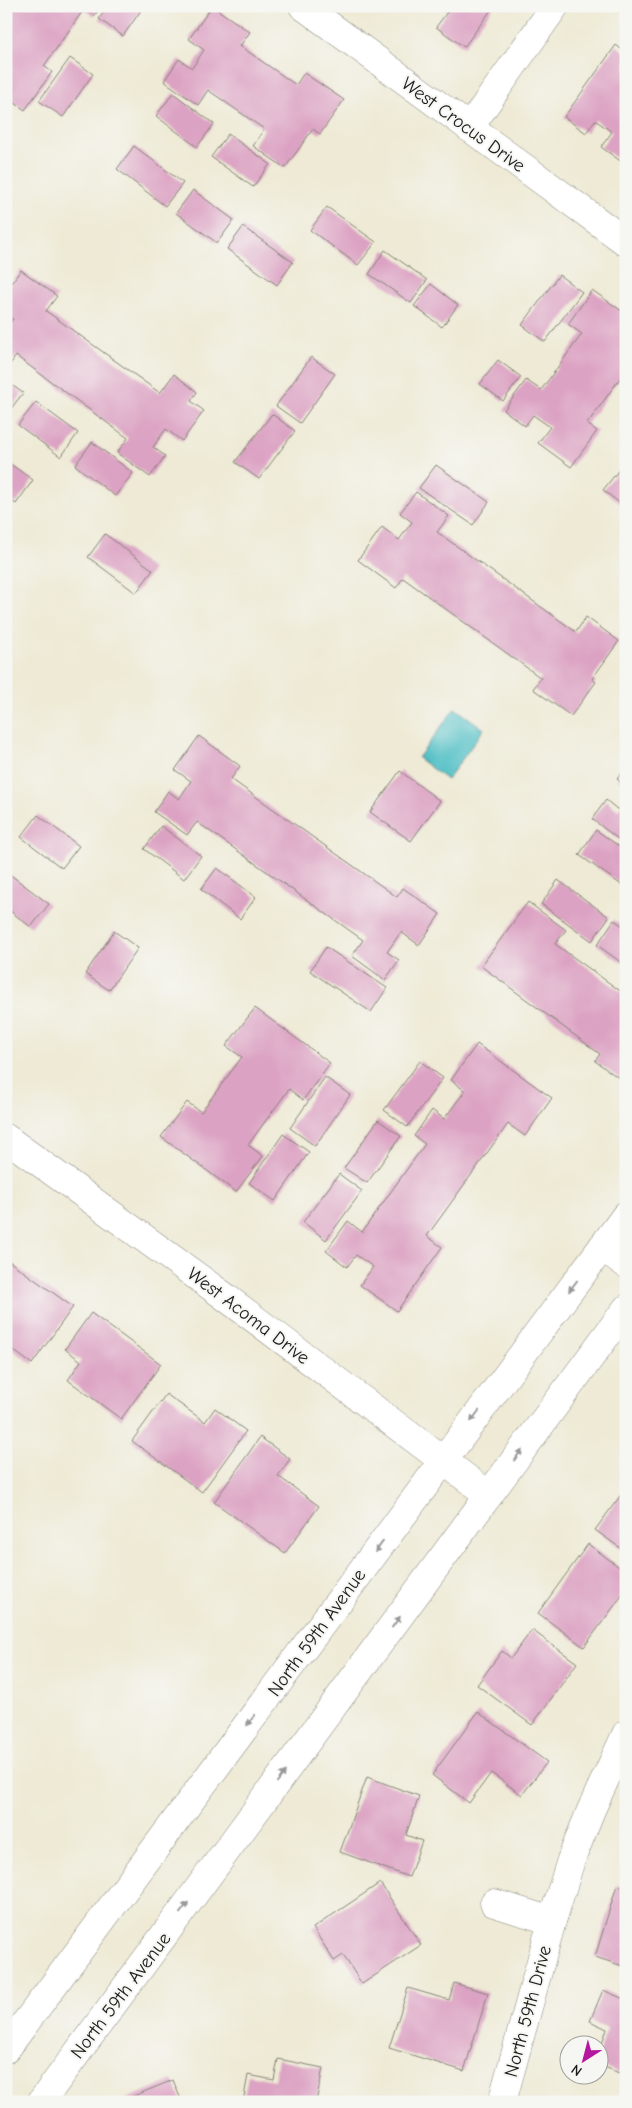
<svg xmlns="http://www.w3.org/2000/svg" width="632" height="2108" font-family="'Comic Neue',sans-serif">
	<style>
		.water { fill: #51c0c6; stroke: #366e71 }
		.building { fill: #dca2c3 }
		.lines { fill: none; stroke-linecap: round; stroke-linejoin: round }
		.street-casing { stroke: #858378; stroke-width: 29 }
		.secondary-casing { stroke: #858378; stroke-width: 29 }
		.street { stroke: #fff; stroke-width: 28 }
		.secondary { stroke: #fff; stroke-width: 28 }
		.oneway { fill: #999 }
		.labels { text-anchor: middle; stroke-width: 4; stroke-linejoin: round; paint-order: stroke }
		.street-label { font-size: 19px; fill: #1c1c1c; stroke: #f6f6f2 }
	</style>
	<rect width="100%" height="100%" fill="#f6f6f2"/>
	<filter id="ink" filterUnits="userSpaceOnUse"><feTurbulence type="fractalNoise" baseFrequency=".02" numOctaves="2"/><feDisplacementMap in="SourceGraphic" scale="10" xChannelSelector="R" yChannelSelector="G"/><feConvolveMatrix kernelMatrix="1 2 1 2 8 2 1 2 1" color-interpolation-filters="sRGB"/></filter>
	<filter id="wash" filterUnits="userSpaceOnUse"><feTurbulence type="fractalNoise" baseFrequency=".0096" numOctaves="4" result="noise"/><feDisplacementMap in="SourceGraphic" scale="20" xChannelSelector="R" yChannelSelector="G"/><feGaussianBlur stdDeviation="1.12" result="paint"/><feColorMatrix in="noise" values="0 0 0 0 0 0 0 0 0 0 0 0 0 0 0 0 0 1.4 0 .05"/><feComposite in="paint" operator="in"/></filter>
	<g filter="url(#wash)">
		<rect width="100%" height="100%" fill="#eeead5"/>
		<polygon class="water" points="455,708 484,729 447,780 418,758"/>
		<g id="blocks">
			<g class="building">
				<polygon points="7,6 101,6 94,16 84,9 44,66 52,72 25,110 6,97"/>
				<polygon points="108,6 144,6 123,36 99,19"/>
				<polygon points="212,6 250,32 240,46 296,85 304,73 344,100 320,134 313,129 285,168 253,146 264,129 208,90 198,105 164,81 179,59 192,68 204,50 189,39"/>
				<polygon points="441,6 494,6 464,47 436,27 448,11"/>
				<polygon points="616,45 626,53 626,165 601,147 612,132 595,120 586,133 564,117"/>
				<polygon points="70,58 93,74 63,117 39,101"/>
				<polygon points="173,93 214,124 197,147 156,116"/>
				<polygon points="228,134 270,164 253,187 211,157"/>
				<polygon points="134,146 183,183 165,206 117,169"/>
				<polygon points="193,190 234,220 217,243 176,213"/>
				<polygon points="327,207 376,242 358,265 310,230"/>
				<polygon points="243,227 293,262 277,285 227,249"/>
				<polygon points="385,250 427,280 411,303 369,274"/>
				<polygon points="21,270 57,296 46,311 160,393 174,374 197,392 191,401 204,411 182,441 166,429 153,447 165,456 150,477 117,453 128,438 16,356 6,370 6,328 13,319 6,315 6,290"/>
				<polygon points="559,275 582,292 545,342 522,325"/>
				<polygon points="431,284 458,305 442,327 414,306"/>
				<polygon points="592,290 626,314 626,370 587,424 597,431 571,467 538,443 550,427 533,415 525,426 504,410 526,380 541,390 582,334 568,324"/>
				<polygon points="311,357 335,374 300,423 276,406"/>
				<polygon points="498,360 521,377 503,401 480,384"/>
				<polygon points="6,381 23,393 6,415"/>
				<polygon points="36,402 78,433 61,457 18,425"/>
				<polygon points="272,414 295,431 259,479 235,462"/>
				<polygon points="92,442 133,473 115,496 75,465"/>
				<polygon points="6,461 33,480 16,504 6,497"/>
				<polygon points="626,461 626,508 603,490"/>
				<polygon points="436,465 489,502 473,525 419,488"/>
				<polygon points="416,492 449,516 437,532 576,632 586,617 619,641 592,679 596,682 571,716 533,689 541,678 403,578 396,588 358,560 382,527 399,540 412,522 400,513"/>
				<polygon points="105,534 153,570 136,593 88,557"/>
				<polygon points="199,736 240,766 231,779 397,897 403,888 440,914 419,945 401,932 387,952 399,960 385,980 352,956 363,940 197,822 187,835 154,812 168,791 179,799 191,781 175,770"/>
				<polygon points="626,768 626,786 617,779"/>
				<polygon points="400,771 440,801 411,841 370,812"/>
				<polygon points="626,799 626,845 592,819 606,800 618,810"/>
				<polygon points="38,815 79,846 62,868 21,837"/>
				<polygon points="161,826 201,856 184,879 144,849"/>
				<polygon points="596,830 626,851 626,888 579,855"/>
				<polygon points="217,868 256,897 240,919 201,889"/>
				<polygon points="8,873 49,904 31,927 6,908"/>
				<polygon points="558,880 609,917 592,941 541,904"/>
				<polygon points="528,902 566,930 555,944 626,995 626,1083 595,1061 600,1054 481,966"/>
				<polygon points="614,920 626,928 626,958 622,963 597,945"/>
				<polygon points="114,931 138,948 109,990 85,974"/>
				<polygon points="326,947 387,988 371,1012 310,971"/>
				<polygon points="255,1008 330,1063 303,1100 289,1089 248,1145 263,1156 236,1192 161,1137 187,1102 201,1112 242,1057 226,1046"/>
				<polygon points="477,1044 552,1098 525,1136 508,1124 427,1236 442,1247 397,1311 360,1285 373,1267 356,1255 347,1267 326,1251 348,1221 362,1232 425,1144 414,1136 432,1110 444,1119 465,1091 451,1080"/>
				<polygon points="420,1061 443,1078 407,1127 384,1110"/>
				<polygon points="325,1077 350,1095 315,1146 290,1128"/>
				<polygon points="378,1120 401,1136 367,1183 344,1168"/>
				<polygon points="283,1134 309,1152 275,1201 249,1183"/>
				<polygon points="339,1174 362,1191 326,1240 303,1222"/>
				<polygon points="6,1259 73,1307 32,1364 6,1345"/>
				<polygon points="91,1313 161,1364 121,1419 68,1380 81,1361 65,1349"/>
				<polygon points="166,1394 205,1422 215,1408 246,1431 202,1492 132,1441"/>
				<polygon points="260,1437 290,1459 278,1476 319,1506 285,1553 214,1502"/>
				<polygon points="626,1488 626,1552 595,1530"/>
				<polygon points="588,1544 626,1572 626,1590 584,1647 538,1613"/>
				<polygon points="532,1630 577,1663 532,1725 477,1685 502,1651 511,1658"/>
				<polygon points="478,1712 547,1762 522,1795 491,1773 469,1803 432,1775"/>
				<polygon points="367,1777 419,1796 406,1835 422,1841 409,1877 340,1852"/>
				<polygon points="380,1883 421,1945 362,1984 343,1955 334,1961 313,1928"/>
				<polygon points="617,1885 626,1888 626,1967 595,1957"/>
				<polygon points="454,1983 488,1993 464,2071 389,2048 408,1988 449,2000"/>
				<polygon points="603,1990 626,2000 626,2076 600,2065 600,2048 607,2029 590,2021"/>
				<polygon points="278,2059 323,2068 316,2102 243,2102 248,2075 274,2080"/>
				<polygon points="173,2080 182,2102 119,2102"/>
			</g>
		</g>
	</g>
	<g filter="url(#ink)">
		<use href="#blocks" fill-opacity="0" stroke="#858378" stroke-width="1"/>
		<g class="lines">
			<defs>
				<g id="street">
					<polyline points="303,6 626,242"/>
					<polyline points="469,128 555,6"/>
					<polyline points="602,1247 626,1264"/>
					<polyline points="494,1903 552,1921"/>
					<polyline points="502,2102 552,1921 571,1860 591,1810 626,1734"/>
				</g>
				<g id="secondary">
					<polyline points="6,1138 224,1296 489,1495"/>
					<polyline points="6,2049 626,1215"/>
					<polyline points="41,2102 626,1309"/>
				</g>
			</defs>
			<use href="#street" class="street-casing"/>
			<use href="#secondary" class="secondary-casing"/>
			<use href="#street" class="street"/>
			<use href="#secondary" class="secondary"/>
		</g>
		<defs><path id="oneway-solid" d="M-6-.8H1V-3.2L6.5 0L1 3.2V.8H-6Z" transform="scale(1.25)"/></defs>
		<g class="oneway">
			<use href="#oneway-solid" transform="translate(573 1286) rotate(127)"/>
			<use href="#oneway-solid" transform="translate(475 1416) rotate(127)"/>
			<use href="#oneway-solid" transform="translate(518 1455) rotate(-54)"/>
			<use href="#oneway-solid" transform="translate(379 1547) rotate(126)"/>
			<use href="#oneway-solid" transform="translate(396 1622) rotate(-54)"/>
			<use href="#oneway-solid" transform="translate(251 1720) rotate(127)"/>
			<use href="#oneway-solid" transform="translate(281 1777) rotate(-53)"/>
			<use href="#oneway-solid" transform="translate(184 1908) rotate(-53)"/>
		</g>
	</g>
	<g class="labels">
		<g class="street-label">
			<text transform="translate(464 124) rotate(36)" y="7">West Crocus Drive</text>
			<text transform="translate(249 1315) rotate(37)" y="7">West Acoma Drive</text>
			<text transform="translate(316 1632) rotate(-54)" y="7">North 59th Avenue</text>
			<text transform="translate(120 1995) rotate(-53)" y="7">North 59th Avenue</text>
			<text transform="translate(527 2011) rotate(-75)" y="7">North 59th Drive</text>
		</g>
	</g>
	<rect width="632" height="2108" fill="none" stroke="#f6f6f2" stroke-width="25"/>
	<g transform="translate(584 2060) rotate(216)"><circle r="24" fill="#f6f6f2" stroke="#9f9f9c"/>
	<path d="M0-4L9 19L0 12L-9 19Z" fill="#b5179e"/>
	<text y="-8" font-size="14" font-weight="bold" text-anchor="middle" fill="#1c1c1c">N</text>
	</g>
</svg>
